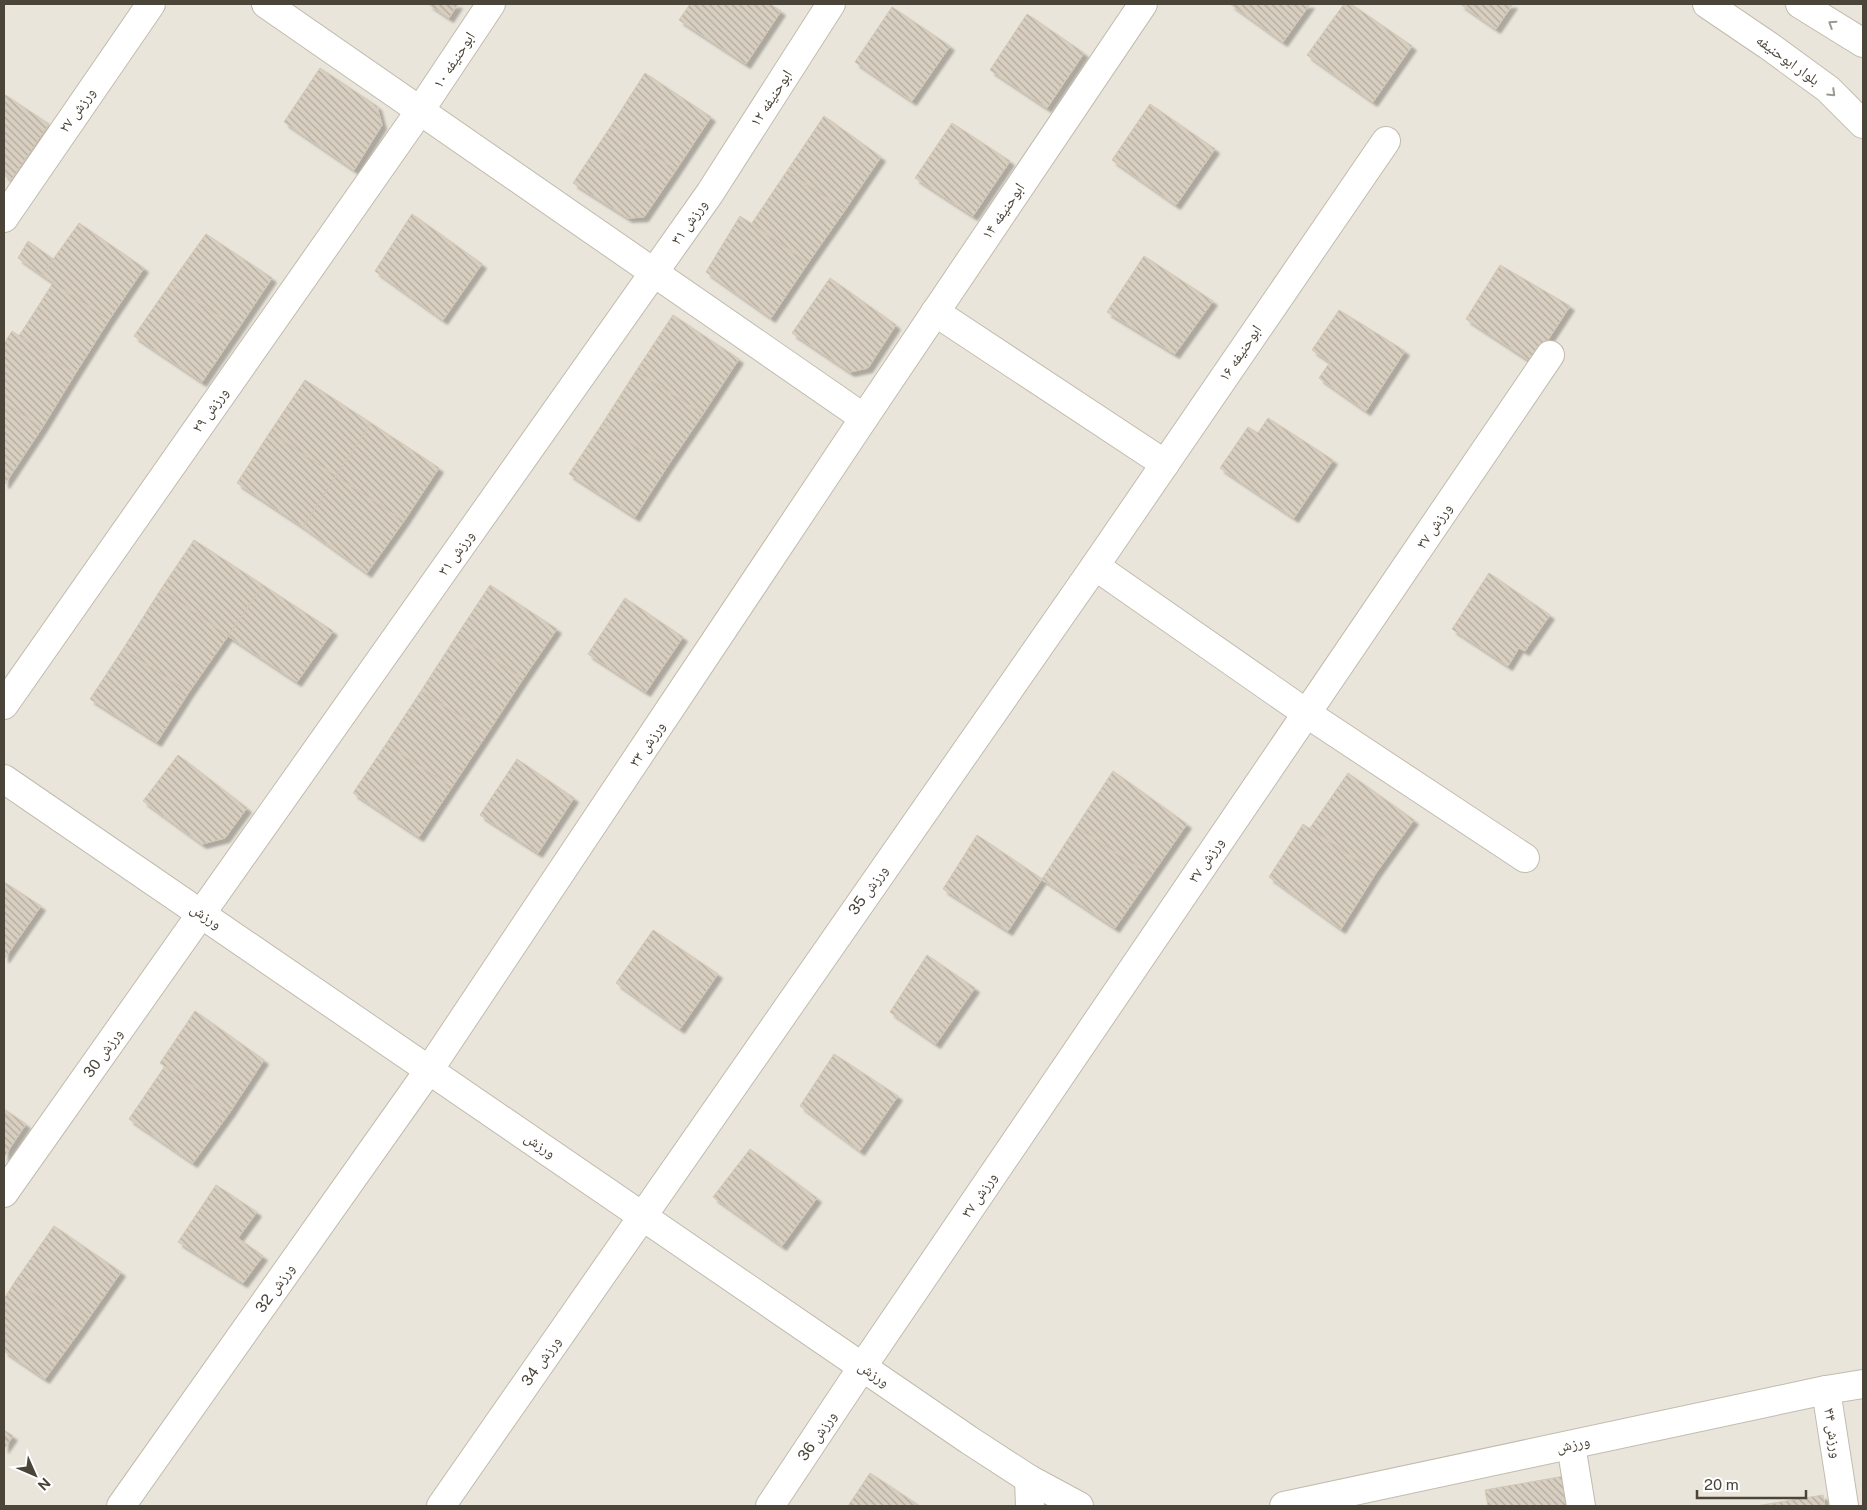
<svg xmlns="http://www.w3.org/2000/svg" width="1867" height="1510" font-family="'Public Sans','Noto Naskh Arabic',sans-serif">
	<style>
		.residential { fill: #eae5da }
		.building { fill: url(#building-back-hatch); stroke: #d3c7b4; filter: url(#shadow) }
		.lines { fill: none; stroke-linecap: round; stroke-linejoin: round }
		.minor-casing { stroke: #c2bbae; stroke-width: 30 }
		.tertiary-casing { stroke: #c2bbae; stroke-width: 30 }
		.minor { stroke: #fff; stroke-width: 28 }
		.tertiary { stroke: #fff; stroke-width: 28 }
		.oneway { stroke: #9c9892 }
		.labels { text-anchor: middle; stroke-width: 4.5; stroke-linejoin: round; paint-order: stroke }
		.street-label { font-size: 15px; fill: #4b4439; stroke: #fff }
	</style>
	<defs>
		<pattern id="building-back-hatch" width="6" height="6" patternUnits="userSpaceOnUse" patternTransform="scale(1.25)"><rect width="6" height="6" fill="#d8cfc1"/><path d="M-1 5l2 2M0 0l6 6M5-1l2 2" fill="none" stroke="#b1aa9e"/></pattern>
		<filter id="shadow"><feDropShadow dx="4.5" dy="4.5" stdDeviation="1" flood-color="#0004"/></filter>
	</defs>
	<rect width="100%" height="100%" fill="#f6f3ec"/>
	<rect class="residential" x="4" y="4" width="1859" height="1502"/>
	<g class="building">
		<polygon points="428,4 458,4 449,18"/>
		<polygon points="690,4 770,4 781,11 746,64 679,20"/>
		<polygon points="1230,4 1310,4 1283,42"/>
		<polygon points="1344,4 1351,4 1412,46 1373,102 1307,55"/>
		<polygon points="1460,4 1513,4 1496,29"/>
		<polygon points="892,7 950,46 912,101 855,62"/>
		<polygon points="1027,14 1084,53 1047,108 990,70"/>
		<polygon points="320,68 377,106 382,125 354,170 284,122"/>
		<polygon points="645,73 711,117 676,170 611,126"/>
		<polygon points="4,94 49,124 11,180 4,175"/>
		<polygon points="1150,104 1215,149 1176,205 1112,160"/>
		<polygon points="824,116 881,157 845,210 787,171"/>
		<polygon points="952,123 1010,161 973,216 915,178"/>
		<polygon points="611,126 676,170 644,217 628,218 573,183"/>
		<polygon points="787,171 845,210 808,263 752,223"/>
		<polygon points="412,214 482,264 443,320 375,271"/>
		<polygon points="740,216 808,263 771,318 706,272"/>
		<polygon points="79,223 144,268 109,320 42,275"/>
		<polygon points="206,234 272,278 238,329 170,284"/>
		<polygon points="28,241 53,259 42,275 18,258"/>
		<polygon points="1144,256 1213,301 1175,354 1107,312"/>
		<polygon points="1500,265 1570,306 1533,363 1466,319"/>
		<polygon points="830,278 896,325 868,368 850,372 792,333"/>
		<polygon points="53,283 109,320 75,374 19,336"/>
		<polygon points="170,284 238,329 202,382 134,336"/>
		<polygon points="1339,310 1405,351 1366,411 1319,378 1330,362 1312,350"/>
		<polygon points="673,315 739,359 703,414 636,371"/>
		<polygon points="12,331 75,374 42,428 4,402 4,344"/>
		<polygon points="636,371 703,414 667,467 602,424"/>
		<polygon points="305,380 371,423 336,476 270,432"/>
		<polygon points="4,402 42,428 5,484 4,483"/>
		<polygon points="1268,418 1333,460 1294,518 1220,468 1248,427 1258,433"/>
		<polygon points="371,423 439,468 404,521 336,476"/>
		<polygon points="602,424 667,467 635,517 569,474"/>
		<polygon points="270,432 336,476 303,527 237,483"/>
		<polygon points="336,476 404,521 367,573 303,527"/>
		<polygon points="194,540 263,585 228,636 161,589"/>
		<polygon points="1489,573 1550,615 1525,651 1519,648 1508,666 1452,629"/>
		<polygon points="263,585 333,631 297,682 228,636"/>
		<polygon points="490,585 557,629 523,679 457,635"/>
		<polygon points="161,589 228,636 189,692 123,649"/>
		<polygon points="625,598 683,637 646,692 588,654"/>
		<polygon points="457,635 523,679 487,734 421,691"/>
		<polygon points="123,649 189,692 157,742 90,699"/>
		<polygon points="421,691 487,734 452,787 386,744"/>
		<polygon points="386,744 452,787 419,837 353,793"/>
		<polygon points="178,755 247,808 225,838 202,844 143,801"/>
		<polygon points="517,759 574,798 538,853 480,815"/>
		<polygon points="1113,771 1187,824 1151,876 1076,827"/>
		<polygon points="1348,773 1414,820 1376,873 1310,828"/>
		<polygon points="1303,824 1376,873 1341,929 1269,877"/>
		<polygon points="1076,827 1151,876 1115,928 1042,879"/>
		<polygon points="977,835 1042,879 1008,931 943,889"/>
		<polygon points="4,882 41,906 5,958 4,958"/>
		<polygon points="653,930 718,974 680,1029 616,983"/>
		<polygon points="927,955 975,988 936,1044 890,1012"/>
		<polygon points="195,1011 264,1060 230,1112 160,1063"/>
		<polygon points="834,1054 898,1096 860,1151 800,1106"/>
		<polygon points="165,1066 230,1112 193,1163 129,1119"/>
		<polygon points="4,1109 26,1124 4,1157"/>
		<polygon points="750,1149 817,1198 782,1246 713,1197"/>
		<polygon points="216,1185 257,1212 238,1238 263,1256 243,1283 178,1242"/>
		<polygon points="54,1226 121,1272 82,1328 16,1280"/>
		<polygon points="16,1280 82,1328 45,1379 4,1351 4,1299"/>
		<polygon points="4,1430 13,1436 4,1449"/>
		<polygon points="870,1473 920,1506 848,1506"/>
		<polygon points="1565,1476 1570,1506 1488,1506 1485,1490"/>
		<polygon points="1823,1495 1825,1506 1756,1506"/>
	</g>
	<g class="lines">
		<defs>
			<g id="minor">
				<polyline points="266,4 864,418"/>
				<polyline points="4,218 151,4"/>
				<polyline points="935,312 1165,464"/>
				<polyline points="1095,566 1306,713 1525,858"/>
				<polyline points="4,705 417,115 491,4"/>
				<polyline points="4,779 969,1440 1029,1479 1079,1506"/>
				<polyline points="4,1193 710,193 831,4"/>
				<polyline points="1826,1390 1844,1506"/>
				<polyline points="1571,1445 1581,1506"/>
				<polyline points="1029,1479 1030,1506"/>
				<polyline points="121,1506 429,1070 864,418 1143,4"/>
				<polyline points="441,1506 1095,566 1386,141"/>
				<polyline points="770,1506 863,1366 1550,355"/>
				<polyline points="1284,1506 1826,1390 1863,1384"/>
			</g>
			<g id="tertiary">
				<polyline points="1707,4 1769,46 1828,89 1863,124"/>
				<polyline points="1800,4 1863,43"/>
			</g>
		</defs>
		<use href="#minor" class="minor-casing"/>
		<use href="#tertiary" class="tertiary-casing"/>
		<use href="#minor" class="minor"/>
		<use href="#tertiary" class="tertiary"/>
	</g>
	<defs><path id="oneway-chevron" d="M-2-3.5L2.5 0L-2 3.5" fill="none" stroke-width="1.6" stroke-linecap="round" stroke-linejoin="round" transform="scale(1.25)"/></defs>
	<g class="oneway">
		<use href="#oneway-chevron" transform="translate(1832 24) rotate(-147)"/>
		<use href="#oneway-chevron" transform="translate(1832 93) rotate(44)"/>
	</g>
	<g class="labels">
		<g class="street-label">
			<text transform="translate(454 60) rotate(-57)" y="5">ابوحنیفه ۱۰</text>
			<text transform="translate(1788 60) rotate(36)" y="5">بلوار ابوحنیفه</text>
			<text transform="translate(771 98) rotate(-57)" y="5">ابوحنیفه ۱۲</text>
			<text transform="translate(77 110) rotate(-55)" y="5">ورزش ۲۷</text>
			<text transform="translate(1003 211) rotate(-56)" y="5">ابوحنیفه ۱۴</text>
			<text transform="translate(689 222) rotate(-55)" y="5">ورزش ۳۱</text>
			<text transform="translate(1240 353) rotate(-56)" y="5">ابوحنیفه ۱۶</text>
			<text transform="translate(210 410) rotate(-55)" y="5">ورزش ۲۹</text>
			<text transform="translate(1434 526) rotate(-56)" y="5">ورزش ۳۷</text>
			<text transform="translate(456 553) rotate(-55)" y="5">ورزش ۳۱</text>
			<text transform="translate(647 744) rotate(-56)" y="5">ورزش ۳۳</text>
			<text transform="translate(1206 860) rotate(-56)" y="5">ورزش ۳۷</text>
			<text transform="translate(868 890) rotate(-55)" y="5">ورزش 35</text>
			<text transform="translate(206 916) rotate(34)" y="5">ورزش</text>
			<text transform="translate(103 1053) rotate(-55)" y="5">ورزش 30</text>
			<text transform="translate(540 1145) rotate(34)" y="5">ورزش</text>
			<text transform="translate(979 1195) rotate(-56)" y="5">ورزش ۳۷</text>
			<text transform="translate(275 1288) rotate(-55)" y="5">ورزش 32</text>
			<text transform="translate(541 1361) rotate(-55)" y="5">ورزش 34</text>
			<text transform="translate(874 1374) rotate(35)" y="5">ورزش</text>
			<text transform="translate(1833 1433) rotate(81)" y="5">ورزش ۴۴</text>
			<text transform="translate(817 1436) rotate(-56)" y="5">ورزش 36</text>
			<text transform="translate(1573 1444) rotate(-12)" y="5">ورزش</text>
		</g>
	</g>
	<rect width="1867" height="1510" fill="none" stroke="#4b4439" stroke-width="10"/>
	<g transform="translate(35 1475) rotate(135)" stroke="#ffffff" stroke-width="4" paint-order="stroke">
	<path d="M0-4L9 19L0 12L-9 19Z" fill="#4b4439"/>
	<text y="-8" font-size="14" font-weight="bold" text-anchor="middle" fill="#4b4439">N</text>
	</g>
	<path d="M1697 1490v8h109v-8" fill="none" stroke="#4b4439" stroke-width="2.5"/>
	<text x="1704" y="1490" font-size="15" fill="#4b4439" stroke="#ffffff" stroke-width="4" paint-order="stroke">20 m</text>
</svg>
